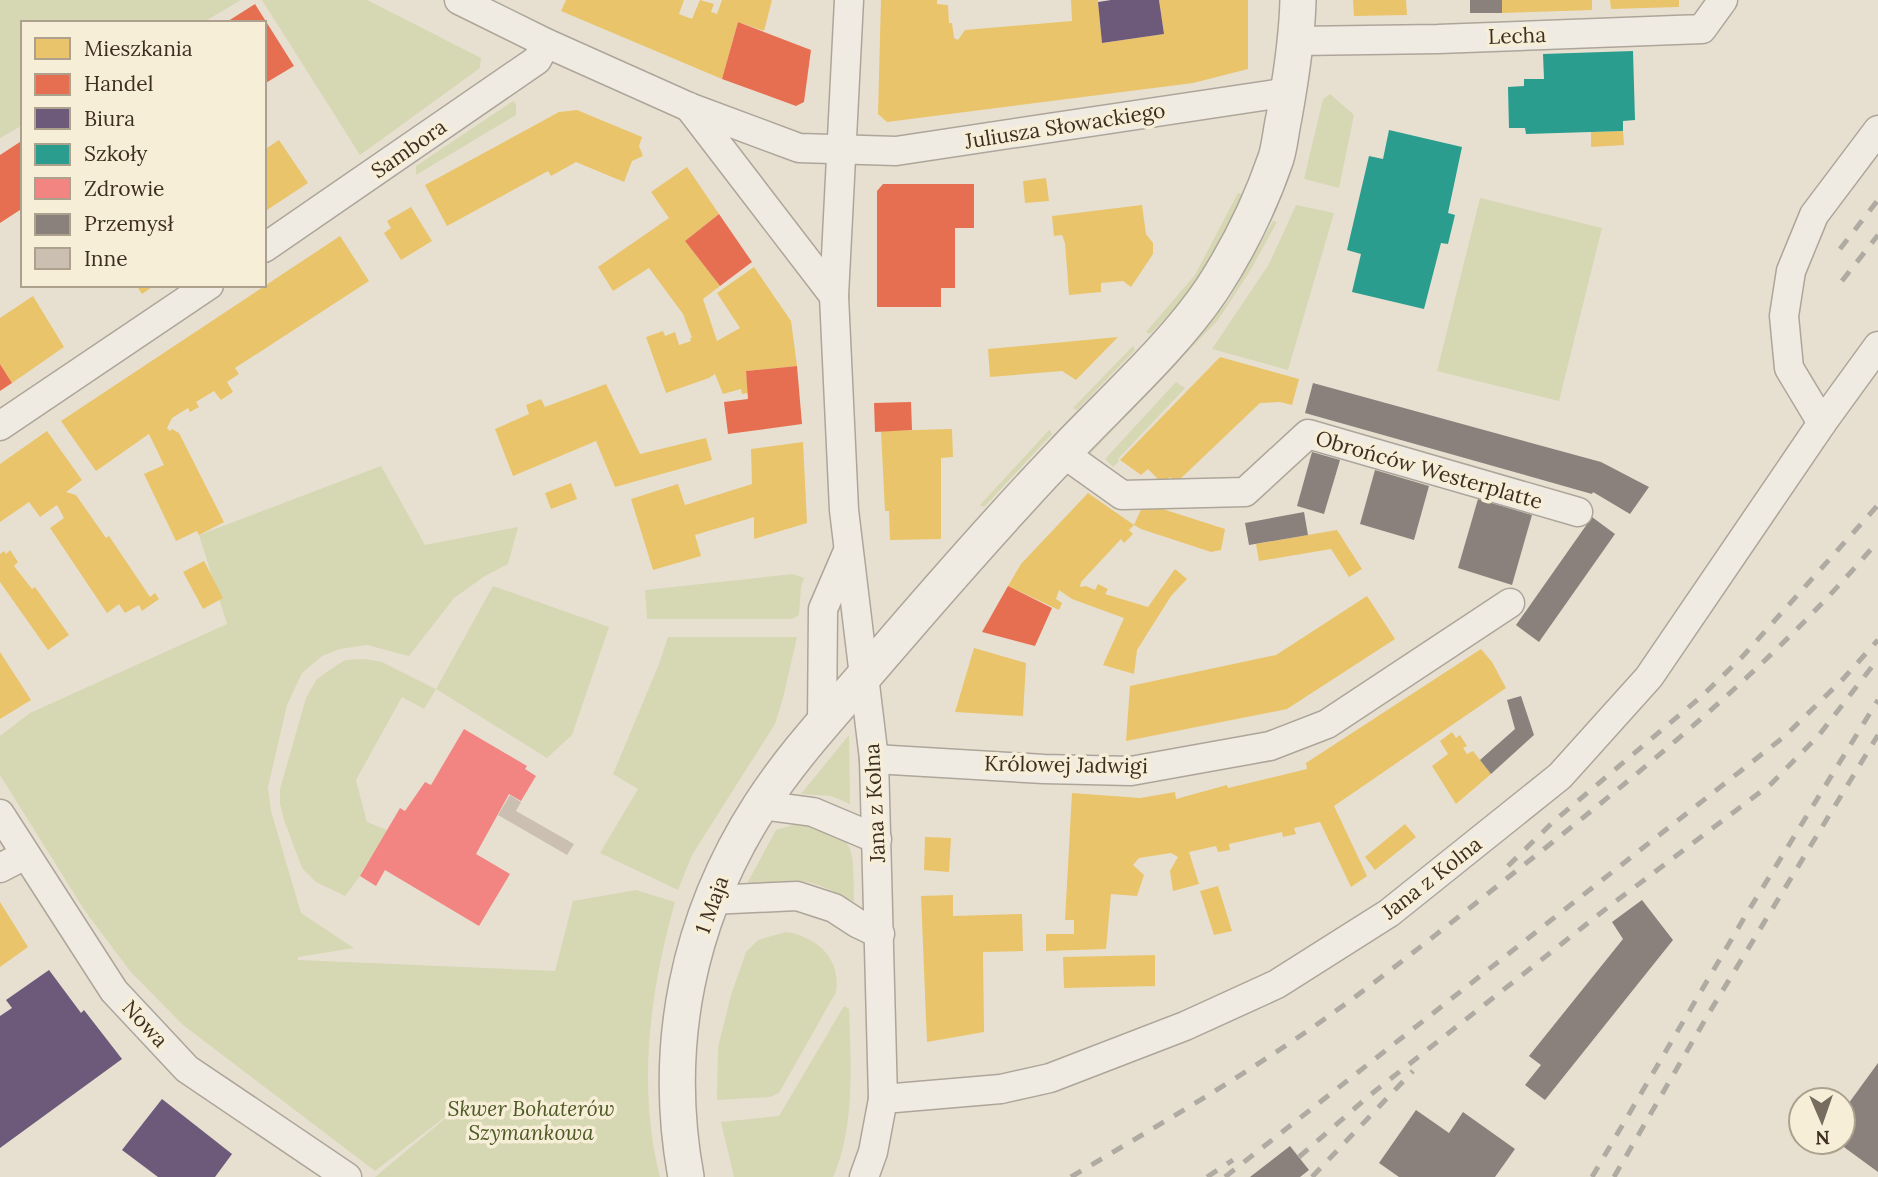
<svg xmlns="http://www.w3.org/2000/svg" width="1878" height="1177" font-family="Lora,serif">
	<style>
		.green { fill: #d6d7b3 }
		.homes { fill: #e9c46a }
		.shops { fill: #e76f51 }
		.offices { fill: #6d597a }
		.schools { fill: #2a9d8f }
		.health { fill: #f28482 }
		.industry { fill: #8a817c }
		.building { fill: #cbbfb2 }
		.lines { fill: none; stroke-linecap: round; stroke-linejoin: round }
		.minor-casing { stroke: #ada599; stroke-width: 31 }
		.tertiary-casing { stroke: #ada599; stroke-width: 38 }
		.minor { stroke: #efebe3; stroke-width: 28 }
		.tertiary { stroke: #efebe3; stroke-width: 35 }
		.rail { stroke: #afaaa2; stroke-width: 5; stroke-dasharray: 12 12; stroke-linecap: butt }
		.labels { text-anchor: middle; stroke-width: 7; stroke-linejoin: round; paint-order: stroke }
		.street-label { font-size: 21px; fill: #3d2e20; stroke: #f7eed8 }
		.park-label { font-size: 21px; font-style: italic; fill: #4d5a26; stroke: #f7eed8 }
	</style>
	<rect width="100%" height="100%" fill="#e7e0d1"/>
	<g class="green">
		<polygon points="0,0 241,0 202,23 23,23 23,125 0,138"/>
		<polygon points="262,0 367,0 481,58 480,68 360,155"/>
		<polygon points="1330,94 1354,115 1339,188 1304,179 1323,99"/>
		<polygon points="513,101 516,104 516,115 416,175 416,166"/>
		<path d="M1238 193 1244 195C1221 247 1191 295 1150 334L1146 332 1195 275Z"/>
		<polygon points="1480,198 1602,228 1559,401 1437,371"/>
		<polygon points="1296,205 1334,213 1288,370 1212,349 1269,264"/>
		<polygon points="1273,221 1277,222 1250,271 1218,320 1091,453 1088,451 1201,334 1228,301"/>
		<polygon points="1133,346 1135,350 1077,410 1073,408"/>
		<polygon points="1176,382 1185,388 1118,459 1119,461 1113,467 1105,459"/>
		<polygon points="1050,429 1052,434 984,507 980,505"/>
		<path d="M381 466 425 545 518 527 508 564 485 576 454 598 409 656 367 645 340 649 322 656 302 673 287 705 268 787 271 811 301 913 354 948 298 957V960L555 971 573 901 636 890 675 902C650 991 637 1086 660 1177H375L472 1096 375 1171 183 1025 130 971 85 911 0 775V736L30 713 227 624 199 535Z"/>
		<polygon points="793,574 804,578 801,587 799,615 792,619 647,619 645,590"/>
		<polygon points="493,586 609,627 572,735 547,758 436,689 424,709 402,697 356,780 367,822 387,830 360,876 345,896 316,882 302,868 284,820 280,804 280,789 306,698 316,680 328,671 345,660 365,659 382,662 436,689"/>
		<polygon points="668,637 797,637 783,698 775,724 692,855 678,890 600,853 638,789 613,774 659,664"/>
		<polygon points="849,735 850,804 831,796 801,794"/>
		<path d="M793 825C858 830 853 844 854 902 809 877 794 876 744 889L776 830Z"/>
		<path d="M786 932C818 937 841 959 836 992L779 1093 770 1097 717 1100 718 1047 731 995 746 952 758 940Z"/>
		<path d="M844 1006 849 1009C851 1061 855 1129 833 1177H734L721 1122 779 1116Z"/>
	</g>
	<g class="homes">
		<polygon points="566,0 684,0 679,14 692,19 700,0 714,4 711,12 717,14 722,0 772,0 764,31 738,22 722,79 561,11"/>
		<polygon points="881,0 937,0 937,4 948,5 949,23 952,23 954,38 958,40 965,30 1072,21 1071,0 1098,0 1102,43 1164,34 1159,0 1248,0 1248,69 1193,83 887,122 878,114"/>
		<polygon points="1353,0 1406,0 1407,15 1354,16"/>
		<polygon points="1502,0 1592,0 1592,10 1502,13"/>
		<polygon points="1610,0 1679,0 1679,7 1611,9"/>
		<polygon points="577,110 642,137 639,146 643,156 632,161 624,182 576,162 551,176 548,171 447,226 425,185 559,112"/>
		<polygon points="1623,131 1624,145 1591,147 1591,132"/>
		<polygon points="279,140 308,183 264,212 264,150"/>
		<polygon points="687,167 719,214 685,241 720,286 703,299 717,341 740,328 717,293 754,267 791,321 797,366 746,371 748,393 742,394 741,389 723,394 715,374 709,378 666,393 646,337 663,331 665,336 675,332 679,345 691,341 690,338 692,338 683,314 649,268 613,291 598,267 669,218 651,192"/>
		<polygon points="1046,178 1049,201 1025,203 1023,181"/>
		<polygon points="1142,205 1146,234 1153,243 1153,254 1131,287 1123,281 1101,283 1101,292 1069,295 1065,243 1062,235 1054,236 1052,216"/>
		<polygon points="411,207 432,241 401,260 384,233 391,228 387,221"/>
		<polygon points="340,236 369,281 235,368 239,374 227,382 233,392 221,400 214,391 196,402 199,407 190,412 188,408 172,418 167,428 170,431 172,429 179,433 224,522 199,535 197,531 176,541 144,474 164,465 149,434 96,471 61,421"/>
		<polygon points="136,285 155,285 142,294"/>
		<polygon points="33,296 64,347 12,383 0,364 0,318"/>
		<polygon points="1118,337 1076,380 1062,371 990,377 988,349"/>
		<polygon points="1220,357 1299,379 1292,405 1280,402 1260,403 1176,483 1170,477 1163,484 1148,469 1141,475 1120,460"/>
		<polygon points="606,384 640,454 706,438 712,460 615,487 596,441 513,476 495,429 529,414 526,405 541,399 545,407"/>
		<polygon points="952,429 953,457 941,458 941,539 890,540 889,511 885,511 881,431"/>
		<polygon points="47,431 82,480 66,492 76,495 106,538 109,536 150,597 155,593 159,599 142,611 139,605 125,613 119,604 107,613 50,528 64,518 57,505 40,517 29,502 0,522 0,464"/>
		<polygon points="803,442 807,523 754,539 754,517 695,535 701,556 653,570 631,499 678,484 685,505 752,484 751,449"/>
		<polygon points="571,483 577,499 551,509 545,493"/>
		<polygon points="1088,493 1134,525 1129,530 1133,534 1124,543 1121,539 1081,582 1080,587 1086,586 1095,590 1098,584 1108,589 1105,594 1148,607 1175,569 1187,579 1171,596 1137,650 1134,674 1103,665 1124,618 1072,599 1059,590 1056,599 1062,603 1059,610 1008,586 1021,564"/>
		<polygon points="1144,503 1225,529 1221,550 1211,552 1141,529 1134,525"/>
		<polygon points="1337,530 1362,569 1349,577 1331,549 1259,561 1256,544"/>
		<polygon points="10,550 18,562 14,566 32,589 35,587 69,635 48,650 0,582 0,554 4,551 6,554"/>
		<polygon points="204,561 223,598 203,609 183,572"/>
		<polygon points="1367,596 1395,639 1287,709 1126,741 1130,686 1276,655"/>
		<polygon points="974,648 1026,663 1023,716 955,712"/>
		<polygon points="1481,649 1492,662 1506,688 1334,806 1367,876 1351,887 1320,822 1294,828 1296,834 1283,837 1282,832 1229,844 1230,850 1218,852 1216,846 1189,852 1199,884 1173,891 1170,871 1178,857 1171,853 1139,858 1133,865 1144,875 1137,896 1111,894 1106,949 1046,951 1046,934 1074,934 1074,920 1065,920 1072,793 1140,798 1175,792 1176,799 1227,785 1228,788 1307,769 1306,763"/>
		<polygon points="0,652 31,700 0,719"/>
		<polygon points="1452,732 1456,738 1460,735 1467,746 1463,748 1467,754 1473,751 1491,774 1456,804 1432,766 1448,754 1440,741"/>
		<polygon points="1405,824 1416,837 1375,870 1365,857"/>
		<polygon points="925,837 951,838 949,872 924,870"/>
		<polygon points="1218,886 1232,931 1214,935 1200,891"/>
		<polygon points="953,895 953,916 1022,914 1023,951 983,952 984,1032 927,1042 921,896"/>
		<polygon points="0,902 28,947 0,967"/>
		<polygon points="1155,955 1155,986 1064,988 1063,957"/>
	</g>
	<g class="shops">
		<polygon points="255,4 294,66 264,84 264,23 225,23"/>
		<polygon points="738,22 811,50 804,102 796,106 722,79"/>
		<polygon points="23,140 23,208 0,223 0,155"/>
		<polygon points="883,184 974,184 974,228 955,228 955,288 941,288 941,307 877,307 877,191"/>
		<polygon points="719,214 752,262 720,286 685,241"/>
		<polygon points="0,364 12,383 0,391"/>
		<polygon points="797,366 802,424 728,434 724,402 748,399 746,371"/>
		<polygon points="911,402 912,430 875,432 874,403"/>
		<polygon points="1008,586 1052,608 1035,646 982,632"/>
	</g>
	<g class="offices">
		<polygon points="1111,0 1159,0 1164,34 1102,43 1098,2"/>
		<polygon points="49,970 81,1013 84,1010 122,1059 0,1148 0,1016 12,1008 6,1000"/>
		<polygon points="162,1099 232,1154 215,1177 158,1177 122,1150"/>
	</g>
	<g class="schools">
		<polygon points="1633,51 1635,120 1623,121 1623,131 1526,134 1525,128 1509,128 1508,87 1524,86 1524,79 1544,79 1543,54"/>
		<polygon points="1389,130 1462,147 1448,213 1455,215 1448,244 1441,243 1424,309 1352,292 1361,254 1347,250 1369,156 1383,159"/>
	</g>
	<polygon class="health" points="464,729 527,766 525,769 536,776 521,801 509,794 476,854 510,874 479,926 385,870 376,886 360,876 400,808 405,811 425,782 431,785"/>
	<g class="industry">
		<rect x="1470" y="0" width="32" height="13"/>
		<polygon points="1313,383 1601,462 1649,487 1630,514 1593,492 1592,494 1305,413"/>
		<polygon points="1312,452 1340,460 1324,514 1297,506"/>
		<polygon points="1375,470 1429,486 1414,540 1360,524"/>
		<polygon points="1478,499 1532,515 1512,585 1458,568"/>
		<polygon points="1304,512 1308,535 1249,545 1245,523"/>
		<polygon points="1592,517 1615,534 1539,642 1516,625"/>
		<polygon points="1521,696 1534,735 1491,774 1480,760 1515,729 1507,700"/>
		<polygon points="1642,900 1673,940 1545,1100 1525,1085 1541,1065 1529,1056 1623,939 1612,922"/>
		<polygon points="1878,1063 1878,1172 1837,1142 1843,1142 1843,1111"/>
		<polygon points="1416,1110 1449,1133 1463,1112 1515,1149 1495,1177 1399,1177 1379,1163"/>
		<polygon points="1290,1146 1309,1170 1300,1177 1250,1177"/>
	</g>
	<polygon class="building" points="510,795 521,802 516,811 574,844 567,855 498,815"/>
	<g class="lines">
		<defs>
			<g id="minor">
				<polyline points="459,0 546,43 689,107 799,148 896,151 1289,92"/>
				<polyline points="849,0 834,296 844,510 874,759 883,1099 873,1152 864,1177"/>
				<polyline points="1297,41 1438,39 1702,29 1723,0"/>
				<polyline points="689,107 834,296"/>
				<polyline points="264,248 537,60 546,43"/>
				<polyline points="1822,423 1789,368 1784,316 1791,271 1814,215 1878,130"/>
				<polyline points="0,426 209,285"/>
				<polyline points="1063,453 1122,495 1245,492 1308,434 1578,512"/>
				<polyline points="822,724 823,609 848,551"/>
				<polyline points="874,759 1044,769 1131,771 1270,746 1327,724 1510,603"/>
				<polyline points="761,805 813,812 877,839"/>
				<polyline points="0,814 114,991 187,1069 347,1177"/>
				<polyline points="0,868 25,855"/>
				<polyline points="711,900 797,896 834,908 857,923 880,934"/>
				<polyline points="883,1099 1001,1089 1050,1078 1185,1026 1277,984 1389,913 1560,776 1649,677 1822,423 1878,346"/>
			</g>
			<path id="tertiary" d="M686 1177C662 1046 688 918 760 806 794 753 838 707 878 660 938 590 999 520 1063 453 1111 402 1173 347 1212 289 1238 249 1261 202 1276 158 1280 145 1281 130 1284 117 1291 78 1297 40 1298 0"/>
		</defs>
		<use href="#minor" class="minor-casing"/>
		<use href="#tertiary" class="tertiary-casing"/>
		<use href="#minor" class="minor"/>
		<use href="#tertiary" class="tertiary"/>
		<g class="rail">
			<polyline points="1840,249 1878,200"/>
			<polyline points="1842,281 1878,235"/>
			<polyline points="1508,866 1554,821 1702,696 1743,656 1878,505"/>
			<polyline points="1299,1157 1370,1095 1607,908 1771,784 1819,735 1878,659"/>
			<path d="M1071 1177C1162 1123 1258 1068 1344 1005 1412 955 1478 901 1544 849 1664 753 1778 659 1878 541"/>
			<polyline points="1207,1177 1233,1160"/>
			<polyline points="1225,1177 1785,736 1843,679 1878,640"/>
			<polyline points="1312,1177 1413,1071"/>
			<polyline points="1592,1177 1744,918 1878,700"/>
			<polyline points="1614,1177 1709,1013 1878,735"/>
		</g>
	</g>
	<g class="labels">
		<g class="street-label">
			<text transform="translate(1517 36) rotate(-2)" y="7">Lecha</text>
			<text transform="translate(1065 126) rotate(-9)" y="7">Juliusza Słowackiego</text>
			<text transform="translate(409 149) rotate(-35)" y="7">Sambora</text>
			<text transform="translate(1429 470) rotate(16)" y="7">Obrońców Westerplatte</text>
			<text transform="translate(1066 765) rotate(1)" y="7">Królowej Jadwigi</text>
			<text transform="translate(875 803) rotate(-93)" y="7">Jana z Kolna</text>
			<text transform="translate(1432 878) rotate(-38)" y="7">Jana z Kolna</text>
			<text transform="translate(712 905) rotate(-70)" y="7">1 Maja</text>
			<text transform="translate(145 1024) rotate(47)" y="7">Nowa</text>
		</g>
		<g class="park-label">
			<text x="531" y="1116">Skwer Bohaterów<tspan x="531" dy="24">Szymankowa</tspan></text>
		</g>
	</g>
	<rect x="21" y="21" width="245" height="266" fill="#f7eed8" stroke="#ada18e" stroke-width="2"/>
	<rect x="35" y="38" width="35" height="21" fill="#e9c46a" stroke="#ada18e" stroke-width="2"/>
	<text x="84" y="56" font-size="21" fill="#3d2e20">Mieszkania</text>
	<rect x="35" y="74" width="35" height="21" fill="#e76f51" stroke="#ada18e" stroke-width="2"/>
	<text x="84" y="91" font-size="21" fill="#3d2e20">Handel</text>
	<rect x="35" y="108" width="35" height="21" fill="#6d597a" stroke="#ada18e" stroke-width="2"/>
	<text x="84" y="126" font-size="21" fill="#3d2e20">Biura</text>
	<rect x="35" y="144" width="35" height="21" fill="#2a9d8f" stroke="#ada18e" stroke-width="2"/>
	<text x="84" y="161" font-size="21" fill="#3d2e20">Szkoły</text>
	<rect x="35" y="178" width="35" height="21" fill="#f28482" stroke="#ada18e" stroke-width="2"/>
	<text x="84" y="196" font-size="21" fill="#3d2e20">Zdrowie</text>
	<rect x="35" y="214" width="35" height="21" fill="#8a817c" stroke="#ada18e" stroke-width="2"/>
	<text x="84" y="231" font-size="21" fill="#3d2e20">Przemysł</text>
	<rect x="35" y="248" width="35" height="21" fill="#cbbfb2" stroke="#ada18e" stroke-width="2"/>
	<text x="84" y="266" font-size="21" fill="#3d2e20">Inne</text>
	<g transform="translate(1822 1121) rotate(178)"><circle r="33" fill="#f7eed8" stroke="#ada18e" stroke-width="2"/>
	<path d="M0-5L12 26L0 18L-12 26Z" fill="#786c5e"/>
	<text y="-10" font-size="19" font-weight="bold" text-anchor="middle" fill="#3d2e20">N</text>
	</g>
</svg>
